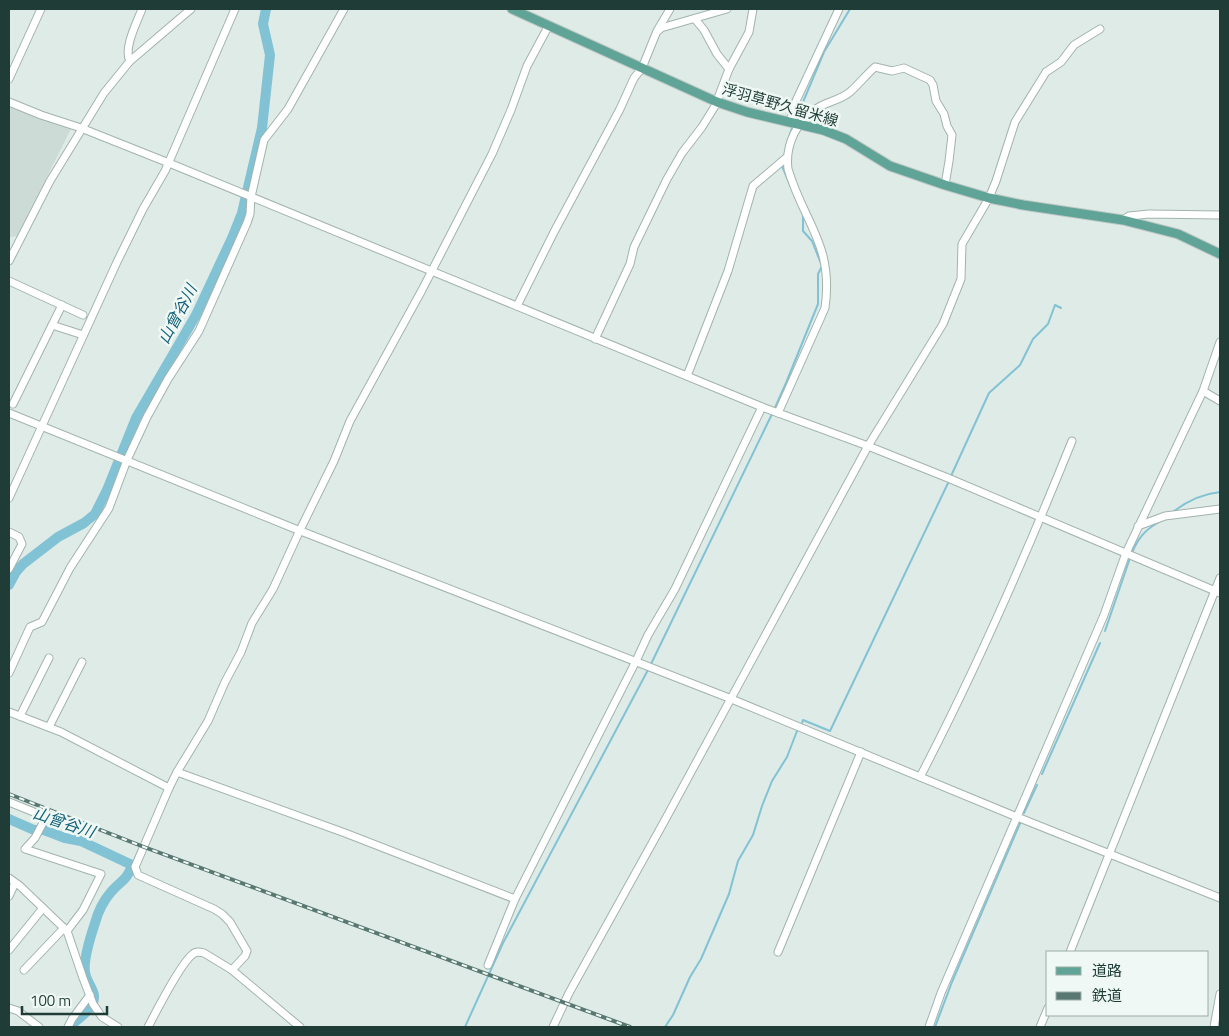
<svg xmlns="http://www.w3.org/2000/svg" width="1229" height="1036" font-family="'Titillium Web','Noto Sans JP',sans-serif">
	<style>
		.built { fill: #cddbd6 }
		.lines { fill: none; stroke-linecap: round; stroke-linejoin: round }
		.stream { stroke: #82c2d5; stroke-width: 2 }
		.river { stroke: #82c2d5; stroke-width: 10 }
		.minor-casing { stroke: #a2b3ae; stroke-width: 9 }
		.major-casing { stroke: #c0c8c7; stroke-width: 11 }
		.minor { stroke: #fff; stroke-width: 7 }
		.major { stroke: #60a497; stroke-width: 9 }
		.rail-casing { stroke: #597872; stroke-width: 4 }
		.rail { stroke: #eff8f4; stroke-width: 2; stroke-dasharray: 5.5; stroke-linecap: butt }
		.labels { text-anchor: middle; stroke-width: 5; stroke-linejoin: round; paint-order: stroke }
		.street-label { font-size: 15px; fill: #1f3c36; stroke: #eff8f4 }
		.water-label { font-size: 16px; font-style: italic; fill: #15637c; stroke: #eff8f4 }
	</style>
	<rect width="100%" height="100%" fill="#dfebe6"/>
	<polygon class="built" points="9,107 71,129 17,236 11,237 9,236"/>
	<g class="lines">
		<g class="stream">
			<polyline points="795,121 824,52 850,9"/>
			<polyline points="789,137 793,125"/>
			<polyline points="783,163 782,166 791,187"/>
			<polyline points="774,410 786,383 818,304 818,274 822,266 812,241 803,231 803,214"/>
			<polyline points="951,476 989,393 1020,365 1033,339 1048,324 1055,305 1061,308"/>
			<path d="M1173 512C1187 501 1202 494 1220 492"/>
			<path d="M1132 553C1138 538 1145 530 1159 522"/>
			<polyline points="1105,631 1130,558"/>
			<polyline points="651,664 772,414"/>
			<polyline points="802,723 803,720 830,731 949,481"/>
			<polyline points="1042,774 1100,643"/>
			<polyline points="1024,813 1037,785"/>
			<polyline points="132,865 140,847"/>
			<polyline points="465,1027 503,943 649,668"/>
			<polyline points="665,1027 673,1015 690,977 701,959 729,894 738,861 753,835 762,806 772,781 787,757 797,731"/>
			<polyline points="935,1027 952,982 1021,821"/>
		</g>
		<g class="river">
			<polyline points="9,585 16,572 23,564 58,537 84,523 95,514 107,490 136,418 196,315 232,238 242,213 262,128 270,55 263,24 266,9"/>
			<path d="M9 819 34 830H44L65 838 81 841 132 865C127 881 121 880 111 892 104 900 98 912 95 923 91 935 83 959 85 972 86 984 99 992 92 1005 87 1014 76 1019 70 1027"/>
		</g>
		<defs>
			<g id="minor">
				<polyline points="695,19 704,30 717,54 729,69"/>
				<polyline points="659,30 661,28 727,9"/>
				<path d="M130 61C123 49 137 22 142 9"/>
				<polyline points="9,79 41,9"/>
				<polyline points="9,102 41,115 81,128 169,163 762,407 868,446 948,478 1220,593"/>
				<polyline points="790,122 796,101 839,9"/>
				<polyline points="1123,220 1129,216 1149,214 1220,215"/>
				<polyline points="9,261 50,181 104,93 130,61 191,9"/>
				<polyline points="9,281 83,315"/>
				<polyline points="517,306 554,232 620,109 634,78 642,68 657,31 670,9"/>
				<polyline points="52,325 83,335"/>
				<polyline points="595,339 630,264 634,247 667,179 682,153 702,127 715,106 729,69 749,32 753,9"/>
				<polyline points="687,376 728,271 753,186 786,158"/>
				<polyline points="1203,391 1220,401"/>
				<polyline points="13,404 62,305"/>
				<polyline points="9,413 293,528 729,698 1017,817 1220,898"/>
				<path d="M778 413 825 308C834 245 804 223 788 169 785 145 797 119 819 107 828 102 842 99 850 92 859 84 866 75 875 67L892 71 904 68 930 80 933 85 936 101 944 114 947 126 952 135 949 161 945 185"/>
				<polyline points="9,498 117,262 143,209 165,171 235,9"/>
				<polyline points="1138,526 1165,516 1220,509"/>
				<polyline points="9,532 19,537 22,544 9,569"/>
				<polyline points="9,673 30,627 42,622 70,568 109,508 127,460 147,417 168,379 199,331 247,223 250,214 251,197 264,140 288,109 344,9"/>
				<polyline points="9,712 61,732 169,788"/>
				<polyline points="20,716 49,658"/>
				<polyline points="49,727 82,662"/>
				<polyline points="177,772 345,833 515,899"/>
				<path d="M920 777C977 668 1026 555 1072 441"/>
				<polyline points="9,802 46,817 35,838 25,849 101,874 83,910 67,931"/>
				<polyline points="9,878 20,886 67,931 83,978 93,1004 102,1017 118,1027"/>
				<polyline points="9,896 15,883"/>
				<polyline points="9,950 43,908"/>
				<polyline points="778,952 861,752"/>
				<polyline points="1070,952 1220,578"/>
				<polyline points="488,965 515,899 636,661 648,635 675,589 762,407"/>
				<polyline points="24,970 64,928"/>
				<polyline points="232,970 245,956 247,951 230,922 222,914 214,909 138,875 135,867 169,788 177,772 208,721 225,682 241,652 252,623 273,589 300,530 334,461 350,421 422,290 492,154 511,110 527,66 549,25"/>
				<polyline points="9,1008 18,1011 39,1027"/>
				<polyline points="68,1027 72,1019 90,995"/>
				<path d="M148 1027C156 1012 181 962 193 954 196 951 200 952 204 953L232 970 300 1027"/>
				<polyline points="553,1027 569,993 665,820 868,446 943,324 961,279 962,244 989,198 996,181 1015,122 1046,72 1061,62 1074,45 1100,29"/>
				<polyline points="929,1027 941,993 1104,615 1126,553 1203,391 1220,342"/>
				<polyline points="1040,1027 1048,1008"/>
				<polyline points="1214,1027 1220,994"/>
			</g>
			<polyline id="major" points="512,9 717,102 747,112 823,130 846,139 890,166 945,185 989,198 1023,205 1123,220 1178,234 1220,254"/>
		</defs>
		<use href="#minor" class="minor-casing"/>
		<use href="#major" class="major-casing"/>
		<use href="#minor" class="minor"/>
		<use href="#major" class="major"/>
		<defs>
			<polyline id="rail" points="9,794 144,847 630,1027"/>
		</defs>
		<use href="#rail" class="rail-casing"/>
		<use href="#rail" class="rail"/>
	</g>
	<g class="labels">
		<g class="street-label">
			<text transform="translate(780 105) rotate(16)" y="5">浮羽草野久留米線</text>
		</g>
		<g class="water-label">
			<text transform="translate(177 314) rotate(-62)" y="6">山曾谷川</text>
			<text transform="translate(64 822) rotate(18)" y="6">山曾谷川</text>
		</g>
	</g>
	<rect width="1229" height="1036" fill="none" stroke="#1f3c36" stroke-width="20"/>
	<rect x="1046" y="951" width="162" height="65" fill="#eff8f4" stroke="#9cada8"/>
	<rect x="1056" y="967" width="25" height="8" fill="#60a497" stroke="#9cada8"/>
	<text x="1092" y="976" font-size="15" fill="#1f3c36">道路</text>
	<rect x="1056" y="992" width="25" height="8" fill="#597872" stroke="#9cada8"/>
	<text x="1092" y="1001" font-size="15" fill="#1f3c36">鉄道</text>
	<path d="M22 1006v8h85v-8" fill="none" stroke="#1f3c36" stroke-width="2.5"/>
	<text x="30" y="1006" font-size="15" fill="#1f3c36" stroke="#eff8f4" stroke-width="4" paint-order="stroke">100 m</text>
</svg>
